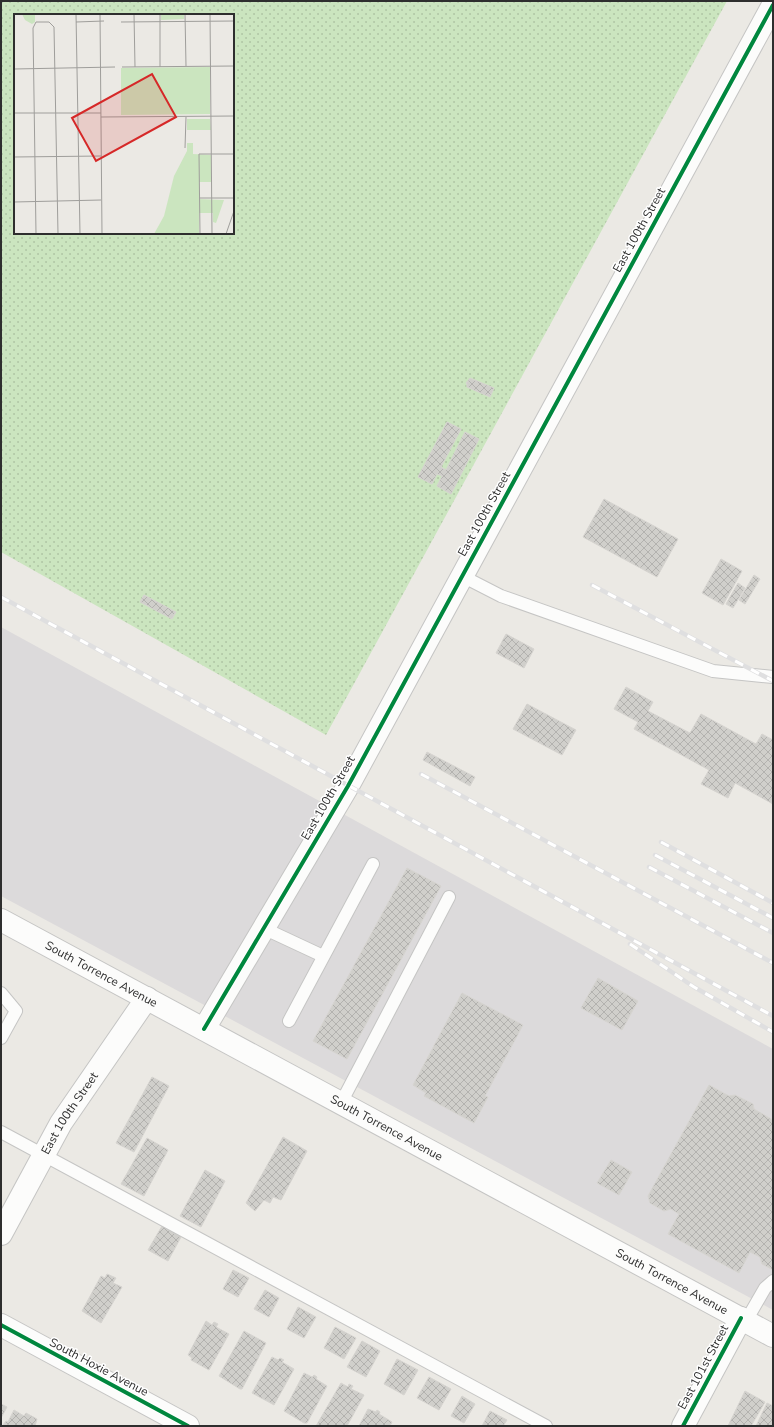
<svg xmlns="http://www.w3.org/2000/svg" width="774" height="1427" font-family="'Nunito Sans',sans-serif">
	<style>
		.industrial { fill: #dcdadb }
		.grass { fill: url(#grass-dots); fill-rule: evenodd }
		.building { fill: url(#building-cross-hatch); stroke: #d6d4d0 }
		.lines { fill: none; stroke-linecap: round; stroke-linejoin: round }
		.service-casing { stroke: #c5c5c4; stroke-width: 14 }
		.minor-casing { stroke: #c5c5c4; stroke-width: 24 }
		.secondary-casing { stroke: #c5c5c4; stroke-width: 24 }
		.service { stroke: #fcfcfb; stroke-width: 12 }
		.minor { stroke: #fcfcfb; stroke-width: 22 }
		.secondary { stroke: #fcfcfb; stroke-width: 22 }
		.rail-casing { stroke: #dfdfe0; stroke-width: 4.5 }
		.rail { stroke: #fff; stroke-width: 3; stroke-dasharray: 9; stroke-linecap: butt }
		.cycleway-casing { stroke: #fff; stroke-width: 6 }
		.cycleway { stroke: #00873e; stroke-width: 4 }
		.labels { text-anchor: middle; stroke-width: 3; stroke-linejoin: round; paint-order: stroke }
		.street-label { font-size: 12px; fill: #2e2e2e; stroke: #fff }
		.inset-road { fill: none; stroke: #9f9e9b; stroke-width: 1 }
		.view { fill: #d62828; fill-opacity: 0.15; stroke: #d62828; stroke-width: 2 }
		.inset-edge { fill: none; stroke: #2e2e2e; stroke-width: 2 }
	</style>
	<defs>
		<pattern id="grass-dots" width="8" height="8" patternUnits="userSpaceOnUse"><rect width="8" height="8" fill="#cbe5bf"/><path d="M2 2h.1M6 6h.1" fill="none" stroke="#afc5a4" stroke-width="1.8" stroke-linecap="round"/></pattern>
		<pattern id="building-cross-hatch" width="8" height="8" patternUnits="userSpaceOnUse"><rect width="8" height="8" fill="#d0cfcb"/><path d="M0 0l8 8M0 8l8-8" fill="none" stroke="#b3b2af"/></pattern>
	</defs>
	<rect width="100%" height="100%" fill="#ebe9e4"/>
	<polygon class="industrial" points="1,627 773,1049 773,1310 1,896"/>
	<path class="grass" d="M1 1H727L326 735 1 552ZM15 15H233V233H15Z"/>
	<g class="building">
		<polygon points="470,378 494,388 490,397 467,387 467,384 466,383"/>
		<polygon points="447,422 461,429 441,467 446,470 465,432 479,439 451,494 437,486 442,476 437,474 432,484 418,477"/>
		<polygon points="604,499 678,539 657,577 583,537"/>
		<polygon points="721,559 742,571 723,605 702,593"/>
		<polygon points="754,575 760,579 745,604 739,600"/>
		<polygon points="738,583 745,588 733,608 726,604"/>
		<polygon points="144,595 176,612 172,619 140,602"/>
		<polygon points="506,634 534,649 524,668 496,653"/>
		<polygon points="626,687 653,702 648,711 690,733 701,714 756,744 762,734 773,740 773,804 735,783 728,798 701,784 709,770 634,729 638,722 614,709"/>
		<polygon points="527,704 576,730 562,755 513,729"/>
		<polygon points="427,752 475,777 470,786 423,760"/>
		<polygon points="407,868 441,886 347,1059 313,1041"/>
		<polygon points="598,978 638,1001 622,1030 581,1008"/>
		<polygon points="462,993 523,1025 485,1096 488,1097 474,1123 424,1096 426,1093 413,1085"/>
		<polygon points="152,1077 169,1086 134,1152 116,1143"/>
		<polygon points="709,1085 729,1096 735,1095 753,1104 754,1109 773,1120 773,1270 762,1264 760,1257 750,1252 739,1273 668,1234 679,1214 671,1209 664,1211 650,1203 648,1196"/>
		<polygon points="283,1137 307,1151 281,1200 273,1197 270,1203 264,1200 255,1211 246,1203"/>
		<polygon points="147,1138 168,1150 144,1196 121,1184"/>
		<polygon points="611,1160 632,1172 619,1195 597,1183"/>
		<polygon points="205,1170 225,1181 201,1227 180,1216"/>
		<polygon points="162,1226 181,1237 168,1261 148,1250"/>
		<polygon points="233,1270 249,1278 238,1297 223,1289"/>
		<polygon points="107,1274 116,1278 113,1283 122,1287 101,1323 82,1311 101,1276 105,1278"/>
		<polygon points="265,1290 279,1298 269,1317 254,1309"/>
		<polygon points="298,1307 316,1317 304,1338 287,1329"/>
		<polygon points="206,1321 212,1325 214,1322 218,1324 216,1327 229,1334 209,1370 191,1360 192,1358 188,1355"/>
		<polygon points="335,1327 356,1338 344,1359 324,1348"/>
		<polygon points="244,1331 266,1343 242,1389 240,1389 219,1376"/>
		<polygon points="362,1341 380,1351 366,1377 347,1367"/>
		<polygon points="272,1357 278,1360 280,1358 284,1360 282,1362 294,1369 274,1405 252,1393"/>
		<polygon points="397,1359 418,1370 404,1395 384,1384"/>
		<polygon points="304,1373 312,1377 314,1375 317,1377 316,1379 327,1386 307,1423 304,1423 284,1411"/>
		<polygon points="429,1377 451,1389 439,1410 417,1398"/>
		<polygon points="341,1383 348,1387 349,1384 353,1386 351,1389 364,1395 347,1426 316,1426"/>
		<polygon points="745,1391 765,1402 751,1426 728,1426"/>
		<polygon points="462,1396 475,1404 464,1423 451,1416"/>
		<polygon points="767,1403 773,1406 773,1426 756,1426"/>
		<polygon points="1,1404 7,1407 1,1418"/>
		<polygon points="368,1409 376,1412 377,1410 380,1412 379,1414 392,1422 390,1426 359,1426"/>
		<polygon points="14,1410 24,1416 26,1413 37,1419 35,1426 3,1425 6,1421 8,1422"/>
		<polygon points="490,1411 507,1420 503,1426 482,1426"/>
	</g>
	<g class="lines">
		<defs>
			<g id="service">
				<polyline points="462,576 501,596 713,671 773,677"/>
				<polyline points="263,928 323,956"/>
				<polyline points="1,993 16,1011 1,1038"/>
				<polyline points="289,1021 373,864"/>
				<polyline points="341,1103 449,897"/>
				<polyline points="1,1132 546,1426"/>
				<polyline points="746,1321 765,1288 773,1281"/>
			</g>
			<g id="minor">
				<polyline points="1,1325 188,1426"/>
				<polyline points="683,1426 741,1318"/>
			</g>
			<g id="secondary">
				<path id="s1" d="M1 920 773 1336"/>
				<polyline points="204,1029 348,786 773,5"/>
				<path id="s2" d="M1 1234 61 1123 147 998"/>
			</g>
		</defs>
		<use href="#service" class="service-casing"/>
		<use href="#minor" class="minor-casing"/>
		<use href="#secondary" class="secondary-casing"/>
		<use href="#service" class="service"/>
		<use href="#minor" class="minor"/>
		<use href="#secondary" class="secondary"/>
		<defs>
			<g id="rail">
				<polyline points="592,585 773,681"/>
				<polyline points="1,597 773,1016"/>
				<polyline points="421,774 773,963"/>
				<polyline points="661,842 773,903"/>
				<polyline points="655,855 773,918"/>
				<polyline points="649,867 773,933"/>
				<polyline points="630,944 694,987 773,1032"/>
			</g>
		</defs>
		<use href="#rail" class="rail-casing"/>
		<use href="#rail" class="rail"/>
		<defs>
			<g id="cycleway">
				<polyline points="204,1029 348,786 773,5"/>
				<polyline points="1,1325 188,1426"/>
				<polyline points="683,1426 741,1318"/>
			</g>
		</defs>
		<use href="#cycleway" class="cycleway-casing"/>
		<use href="#cycleway" class="cycleway"/>
	</g>
	<g class="labels">
		<g class="street-label">
			<text transform="translate(639 230) rotate(-61)" y="4">East 100th Street</text>
			<text transform="translate(484 514) rotate(-61)" y="4">East 100th Street</text>
			<text transform="translate(328 798) rotate(-60)" y="4">East 100th Street</text>
			<text dy="4" stroke="none"><textPath href="#s1" startOffset="114">South Torrence Avenue</textPath></text>
			<text dy="4" stroke="none"><textPath href="#s2" startOffset="139">East 100th Street</textPath></text>
			<text dy="4" stroke="none"><textPath href="#s1" startOffset="438">South Torrence Avenue</textPath></text>
			<text dy="4" stroke="none"><textPath href="#s1" startOffset="762">South Torrence Avenue</textPath></text>
			<text transform="translate(99 1367) rotate(28)" y="4">South Hoxie Avenue</text>
			<text transform="translate(703 1367) rotate(-62)" y="4">East 101st Street</text>
		</g>
	</g>
	<g transform="translate(14 14)">
		<rect width="220" height="220" fill="#ebe9e4"/>
		<path d="M196 53V100L107 101V54ZM173 129H179V140L197 141V168H185V185L210 186 202 209 199 208V199H185V220H140L150 202 160 162 173 137Z" fill="#cbe5bf"/>
		<path d="M173 105H196L197 116H173Z" fill="#cbe5bf"/>
		<path d="M8 0H21V8L18 10 11 6ZM147 0H170V5L147 6Z" fill="#cbe5bf"/>
		<path class="inset-road" d="M62 0 66 220M86 0 88 220M120 0 121 53M146 0V53M171 0 172 52M196 0 198 220M62 8 90 7M107 8 220 7M108 53 220 52M0 55 101 53M0 99H87M87 103 220 102M171 134 172 103M0 143 87 142M185 184H220M0 188 87 186M22 220 19 14 22 8H35L40 13 44 220M186 220 185 140H220M212 220 220 197"/>
		<path class="view" d="M138 60 162 103 82 147 58 104Z"/>
		<rect width="220" height="220" class="inset-edge"/>
	</g>
	<rect width="774" height="1427" fill="none" stroke="#2e2e2e" stroke-width="4"/>
</svg>
